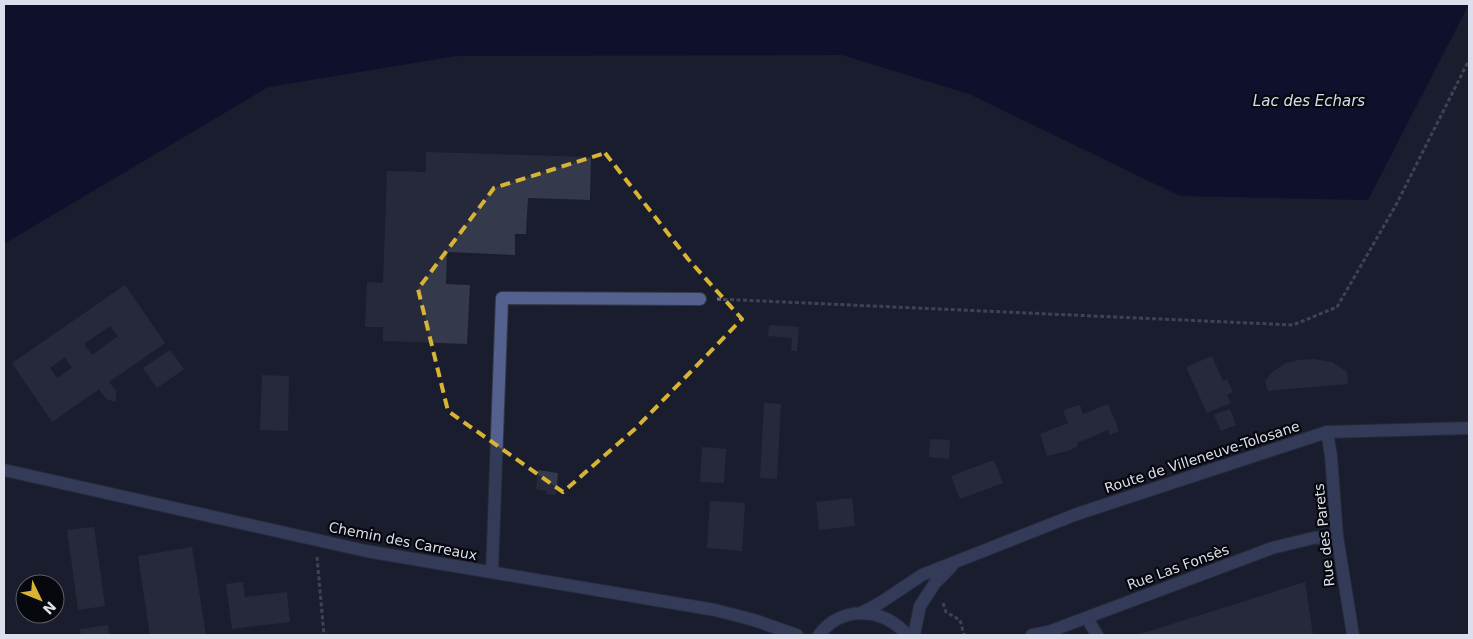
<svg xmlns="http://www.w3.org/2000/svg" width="1473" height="639" font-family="'DejaVu Sans',sans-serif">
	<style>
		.water { fill: #03012a }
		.building { fill: #34394b; fill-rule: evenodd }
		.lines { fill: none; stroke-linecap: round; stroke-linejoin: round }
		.minor-casing { stroke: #343848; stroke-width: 14 }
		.path { stroke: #6d707f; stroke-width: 3; stroke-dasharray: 4 2.5; stroke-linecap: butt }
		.minor { stroke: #54608d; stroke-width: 12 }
		.marked { fill: none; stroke: #d8b434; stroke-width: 4; stroke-dasharray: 10 6; stroke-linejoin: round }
		.labels { text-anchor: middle; stroke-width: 4.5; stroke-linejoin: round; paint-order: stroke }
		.street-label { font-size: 14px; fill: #dcdfeb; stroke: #06080e }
		.water-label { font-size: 15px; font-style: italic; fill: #d5dbee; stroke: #06080e }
	</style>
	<rect width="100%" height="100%" fill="#191d2d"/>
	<polygon class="water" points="4,4 1469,4 1368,200 1180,196 969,94 842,55 457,56 268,87 4,244"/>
	<g class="building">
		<polygon points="426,152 591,157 590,200 528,198 526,234 515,234 515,255 447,252 446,284 470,285 467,344 383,341 383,327 365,327 367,282 383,283 387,171 426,172"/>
		<path d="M125 285 165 343 109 382 116 391V402L106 399 99 389 52 422 12 363ZM110 326 118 336 92 355 84 344ZM65 357 72 368 57 378 50 368Z"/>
		<polygon points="769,325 799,327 797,351 791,351 792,338 768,336"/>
		<polygon points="170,350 184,369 157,388 143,368"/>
		<polygon points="1212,356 1223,381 1227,379 1233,392 1227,395 1231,403 1207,413 1186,367"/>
		<polygon points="1314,359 1332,362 1347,372 1348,384 1268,391 1265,381 1272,372 1286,363 1299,360"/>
		<polygon points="262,375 289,376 288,431 260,430"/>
		<polygon points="764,403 781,404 777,479 760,478"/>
		<polygon points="1108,404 1119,431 1110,435 1108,430 1077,443 1078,446 1068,451 1047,456 1040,434 1068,423 1063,410 1080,405 1083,414"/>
		<polygon points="1230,409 1236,425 1221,431 1214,415"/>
		<polygon points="930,439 950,440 949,459 929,457"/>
		<polygon points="702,447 726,449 724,483 700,482"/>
		<polygon points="994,460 1003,483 960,499 951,476"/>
		<polygon points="538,470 558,473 556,495 546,494 547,491 536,489"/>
		<polygon points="852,498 855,526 819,530 816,502"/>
		<polygon points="710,501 745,503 742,551 707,548"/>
		<polygon points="94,527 105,606 78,610 67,530"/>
		<polygon points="192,547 206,635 150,635 138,556"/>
		<polygon points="243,582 245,597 287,592 290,622 232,629 226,584"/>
		<polygon points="1305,582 1313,635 1137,635"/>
		<polygon points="108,625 109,635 81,635 80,629"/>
	</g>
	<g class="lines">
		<defs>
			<g id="minor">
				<polyline points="1327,432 1331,456 1337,536 1353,635"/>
				<polyline points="4,470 366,551 715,610 754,620 797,635"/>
				<polyline points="492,572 502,298 700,299"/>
				<polyline points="863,612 880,603 922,575 1077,514 1327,432 1469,428"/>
				<polyline points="1087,618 1097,635"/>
				<path d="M819 635C841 605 884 607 907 635"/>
				<polyline points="914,635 920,606 935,583 951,567"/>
				<polyline points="1032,635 1048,632 1272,548 1313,538 1337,536"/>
			</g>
		</defs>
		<use href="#minor" class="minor-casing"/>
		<g class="path">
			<polyline points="717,299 1293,325 1337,307 1396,205 1469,60"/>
			<polyline points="317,557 324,635"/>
			<polyline points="943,603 946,612 960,620 964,635"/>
		</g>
		<use href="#minor" class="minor"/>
	</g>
	<path d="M0 0H1473V639H0ZM605 153 688 259 742 319 636 428 563 492 448 411 418 289 494 188Z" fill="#191d2d" fill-opacity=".55" fill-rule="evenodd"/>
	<path class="marked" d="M605 153 688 259 742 319 636 428 563 492 448 411 418 289 494 188Z"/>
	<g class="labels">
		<g class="street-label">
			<text transform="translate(1202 457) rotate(-18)" y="5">Route de Villeneuve-Tolosane</text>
			<text transform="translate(1324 535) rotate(-96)" y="5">Rue des Parets</text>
			<text transform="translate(403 541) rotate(11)" y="5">Chemin des Carreaux</text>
			<text transform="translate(1178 567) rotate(-20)" y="5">Rue Las Fonsès</text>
		</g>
		<g class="water-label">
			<text x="1309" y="106">Lac des Echars</text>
		</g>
	</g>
	<rect width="1473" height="639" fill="none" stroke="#dcdfeb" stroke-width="10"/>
	<g transform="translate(40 599) rotate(133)"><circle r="24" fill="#06080e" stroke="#5c5e66"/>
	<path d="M0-4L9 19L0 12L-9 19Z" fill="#d8b434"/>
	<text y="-8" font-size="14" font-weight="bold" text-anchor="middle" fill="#dcdfeb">N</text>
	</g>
</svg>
